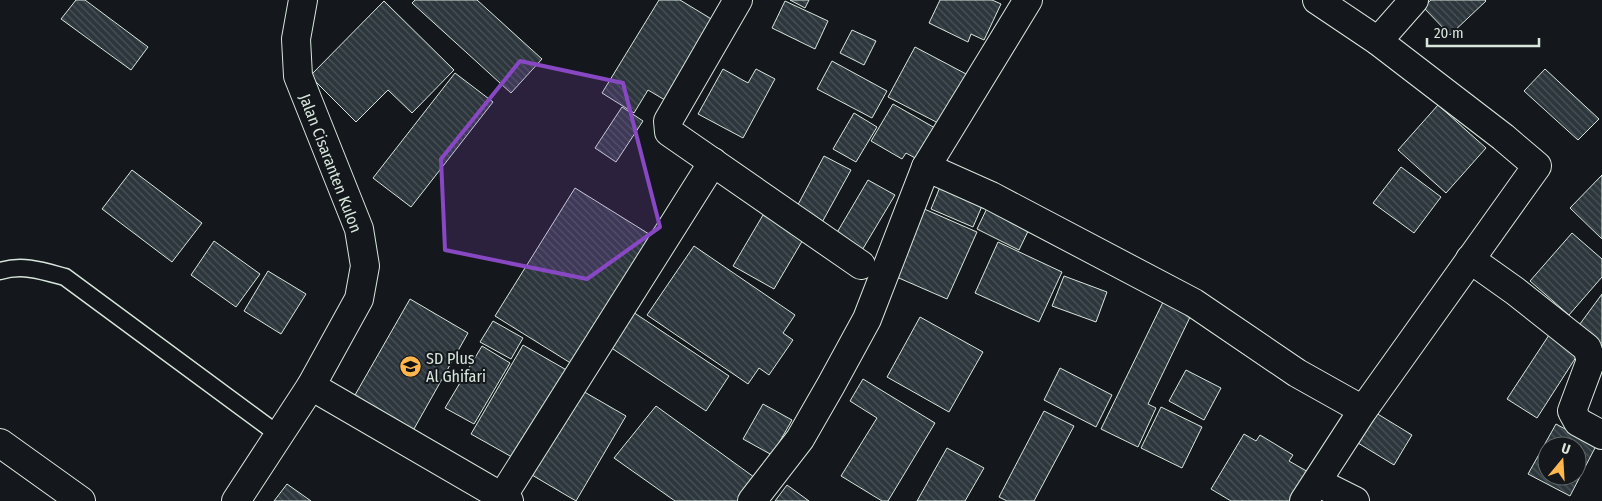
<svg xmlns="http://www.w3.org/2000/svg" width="1602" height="501" font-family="'Fira Sans Condensed',sans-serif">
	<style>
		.building { fill: url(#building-back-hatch); stroke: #d8e6dc; fill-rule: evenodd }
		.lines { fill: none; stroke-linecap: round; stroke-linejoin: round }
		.service-casing { stroke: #d8e6dc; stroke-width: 19 }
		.minor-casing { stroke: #d8e6dc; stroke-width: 30 }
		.secondary-casing { stroke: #d8e6dc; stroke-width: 30 }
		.service { stroke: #14181c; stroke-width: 16 }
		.minor { stroke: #14181c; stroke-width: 28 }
		.secondary { stroke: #14181c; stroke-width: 28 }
		.marked { fill: #8948c3; fill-opacity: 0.2; stroke: #8948c3; stroke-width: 4; stroke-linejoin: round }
		.labels { text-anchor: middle; stroke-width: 4; stroke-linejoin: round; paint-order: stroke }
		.street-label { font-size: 16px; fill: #d8e6dc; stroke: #14181c }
		.poi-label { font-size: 16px; fill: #d8e6dc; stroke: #14181c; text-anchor: start }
	</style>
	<defs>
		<pattern id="building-back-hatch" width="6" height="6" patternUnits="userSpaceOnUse" patternTransform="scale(1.25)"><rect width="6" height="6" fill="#2c363c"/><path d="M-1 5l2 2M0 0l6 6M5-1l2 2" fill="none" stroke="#4a5358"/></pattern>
	</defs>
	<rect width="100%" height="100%" fill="#14181c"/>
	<g class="building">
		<polygon points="76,0 85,0 148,47 131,70 61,19"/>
		<polygon points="415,0 477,0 542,59 511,93 412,3"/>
		<polygon points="659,0 680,0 718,23 670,103 648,90 634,113 602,93"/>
		<polygon points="790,0 809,0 805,8"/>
		<polygon points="940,0 992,0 1001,4 984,40 971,34 968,42 929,23"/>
		<polygon points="1431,0 1485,0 1486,1 1450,35 1423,7"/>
		<polygon points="384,1 454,70 412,113 388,90 356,122 310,76"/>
		<polygon points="785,1 828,21 815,49 772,28"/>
		<polygon points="852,30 876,41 864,65 840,53"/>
		<polygon points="915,47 968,75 942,125 888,97"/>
		<polygon points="832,61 887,91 872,118 817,89"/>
		<polygon points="723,69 748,83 756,69 775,79 743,138 698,114"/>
		<polygon points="1545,69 1599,119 1578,140 1524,91"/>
		<polygon points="455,73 493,102 411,207 373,178"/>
		<polygon points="893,104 935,128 917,159 906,153 902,159 871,141"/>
		<polygon points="1438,105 1486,148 1446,193 1398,150"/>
		<polygon points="622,107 643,121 616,162 595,148"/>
		<polygon points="854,113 877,127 856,162 833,149"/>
		<polygon points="824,156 851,170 820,226 794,212"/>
		<polygon points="1401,167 1441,197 1414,233 1373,203"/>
		<polygon points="132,170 202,223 172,262 102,209"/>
		<polygon points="1602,175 1602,239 1570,208"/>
		<polygon points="868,180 895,195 858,257 832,241"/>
		<polygon points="942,182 985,199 973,227 931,209"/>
		<polygon points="575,188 657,239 577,367 495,316"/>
		<polygon points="990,202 1032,223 1019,250 977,229"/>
		<polygon points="922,208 977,232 947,299 892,275"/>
		<polygon points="763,215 804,238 774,289 733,266"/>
		<polygon points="1572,233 1602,259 1602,277 1569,315 1530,281"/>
		<polygon points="214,241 260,274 236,307 191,275"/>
		<polygon points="998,242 1062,272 1039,322 975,293"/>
		<polygon points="694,246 795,315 783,333 793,340 769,375 759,368 748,384 647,315"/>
		<polygon points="268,271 306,294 281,334 244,311"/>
		<polygon points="1064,276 1107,292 1096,322 1052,306"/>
		<polygon points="1602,294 1602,347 1577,328"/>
		<polygon points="1165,298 1193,311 1148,404 1156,408 1138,447 1101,429"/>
		<polygon points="410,299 468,333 410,436 351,402"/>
		<polygon points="633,312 729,376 706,411 610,347"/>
		<polygon points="920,317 983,352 949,412 887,377"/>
		<polygon points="493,321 523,338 511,359 480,342"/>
		<polygon points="1551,332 1580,351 1537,418 1507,399"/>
		<polygon points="523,345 570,372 519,461 471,434"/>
		<polygon points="482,346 510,363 474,424 445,408"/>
		<polygon points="1060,368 1112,395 1096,427 1044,400"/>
		<polygon points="1186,370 1221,388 1204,420 1169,401"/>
		<polygon points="863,379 935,423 888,501 882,501 841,476 877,418 850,401"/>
		<polygon points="581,390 626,416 576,501 532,475"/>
		<polygon points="763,404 792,420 772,455 743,439"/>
		<polygon points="656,406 758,480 743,501 675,501 614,458"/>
		<polygon points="1161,407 1202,427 1182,468 1141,448"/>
		<polygon points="1044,411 1074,426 1034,501 1007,501 999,497"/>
		<polygon points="1376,413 1412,435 1394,465 1358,443"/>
		<path d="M1556 424 1596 446 1570 496 1528 474ZM1547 446H1577V476H1547Z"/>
		<polygon points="1244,434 1256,441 1260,435 1293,455 1289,461 1310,473 1294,501 1231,501 1211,489"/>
		<polygon points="947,448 984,468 965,501 917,501"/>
		<polygon points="287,484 311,501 274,501"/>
		<polygon points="787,485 809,501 775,501"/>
	</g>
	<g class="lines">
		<defs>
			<path id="service" d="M0 271C23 264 43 271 65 277L279 435"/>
			<g id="minor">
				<polyline points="738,0 668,121 669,132 861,265"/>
				<polyline points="1317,0 1378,41"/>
				<polyline points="926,167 991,196 1194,303 1297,373 1363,410"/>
				<polyline points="1470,259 1515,291 1587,348 1591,360 1572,411 1578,422 1602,435"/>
				<polyline points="311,386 509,501"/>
				<polyline points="0,443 81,501"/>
				<polyline points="1317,482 1355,501"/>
				<polyline points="502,497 713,162"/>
				<polyline points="752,501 800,439 831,385 867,319 926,167 1028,0"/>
				<polyline points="1304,501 1363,410 1537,166 1503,137 1378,41 1414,0"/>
			</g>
			<polyline id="secondary" points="236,501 311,386 359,299 365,266 359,229 298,76 296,39 303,0"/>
		</defs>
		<use href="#service" class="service-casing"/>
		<use href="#minor" class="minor-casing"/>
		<use href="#secondary" class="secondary-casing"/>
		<use href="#service" class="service"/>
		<use href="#minor" class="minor"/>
		<use href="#secondary" class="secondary"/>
	</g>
	<path class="marked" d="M520 61 623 83 660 227 587 279 445 250 441 159Z"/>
	<defs>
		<symbol id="school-disc" viewBox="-11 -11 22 22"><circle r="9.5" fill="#ffb74d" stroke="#14181c"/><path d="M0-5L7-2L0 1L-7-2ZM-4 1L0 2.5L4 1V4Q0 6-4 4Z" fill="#111"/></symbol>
	</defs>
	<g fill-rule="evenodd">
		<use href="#school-disc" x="398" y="354" width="25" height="25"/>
	</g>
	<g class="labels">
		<g class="street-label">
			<text transform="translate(331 163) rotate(69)" y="6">Jalan Cisaranten Kulon</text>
		</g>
		<g class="poi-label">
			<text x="426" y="364">SD Plus<tspan x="426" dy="18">Al Ghifari</tspan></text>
		</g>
	</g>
	<g transform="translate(1562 461) rotate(18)"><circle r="24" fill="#14181c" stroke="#626a69"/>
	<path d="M0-4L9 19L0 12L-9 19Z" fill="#ffb74d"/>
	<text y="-8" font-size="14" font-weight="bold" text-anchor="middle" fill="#d8e6dc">U</text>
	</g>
	<path d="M1427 38v8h112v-8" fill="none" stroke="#d8e6dc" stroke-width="2.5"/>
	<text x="1434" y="38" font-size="15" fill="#d8e6dc" stroke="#14181c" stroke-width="4" paint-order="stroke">20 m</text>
</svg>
